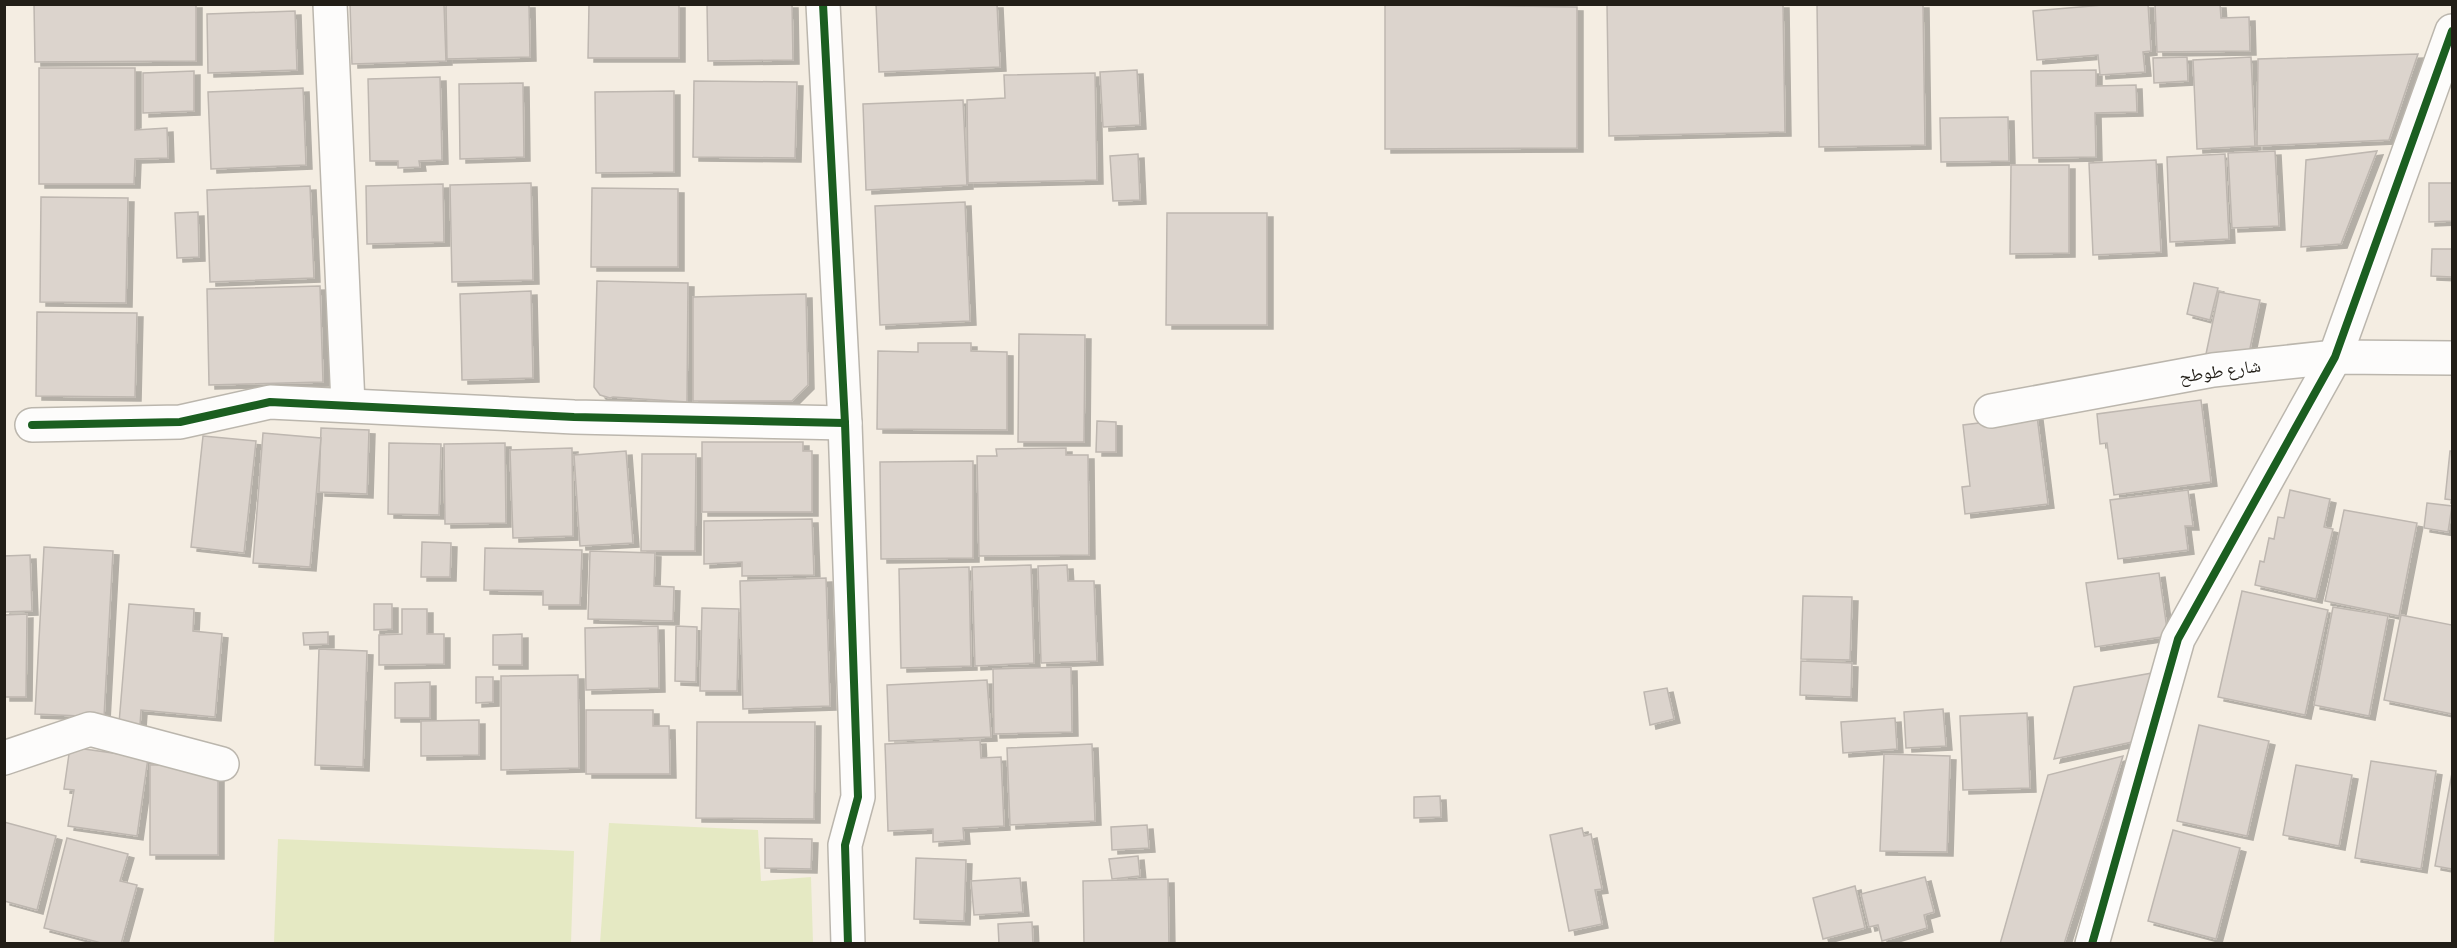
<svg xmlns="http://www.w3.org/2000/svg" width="2457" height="948" font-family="Barlow,'Noto Naskh Arabic',sans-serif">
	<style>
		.green { fill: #e5e9c3 }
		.building { fill: #dcd4cd; stroke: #beb7b0; stroke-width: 1.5; filter: url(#shadow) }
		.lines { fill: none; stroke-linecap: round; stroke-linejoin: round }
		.minor-casing { stroke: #bbb6ad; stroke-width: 36 }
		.minor { stroke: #fdfcfb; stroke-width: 33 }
		.cycleway-casing { stroke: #fefefe; stroke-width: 11 }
		.cycleway { stroke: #1b5e20; stroke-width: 8 }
		.labels { text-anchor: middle; stroke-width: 4.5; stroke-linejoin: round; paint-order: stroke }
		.street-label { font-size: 18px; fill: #221e17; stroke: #fefefe }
	</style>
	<defs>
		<filter id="shadow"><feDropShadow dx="6" dy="4" stdDeviation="0" flood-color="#0004"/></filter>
	</defs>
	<rect width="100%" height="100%" fill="#f4ede2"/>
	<g class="green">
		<polygon points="609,823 758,830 761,881 811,877 813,943 600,943"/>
		<polygon points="278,839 574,851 571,943 274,943"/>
	</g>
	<g class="building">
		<polygon points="34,4 196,4 196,61 35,62"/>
		<polygon points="350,4 444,4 446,61 352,64"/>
		<polygon points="446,4 529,4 530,57 447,59"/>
		<polygon points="589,4 679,4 679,58 588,58"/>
		<polygon points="707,4 792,4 793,60 708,61"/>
		<polygon points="876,4 997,4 1000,67 879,72"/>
		<polygon points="1385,4 1577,7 1577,148 1385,149"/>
		<polygon points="1607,4 1783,4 1785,132 1609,136"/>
		<polygon points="1817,4 1923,4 1925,145 1819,147"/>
		<polygon points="2115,4 2148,4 2151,51 2143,52 2145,72 2100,75 2098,55 2037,60 2033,11"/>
		<polygon points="2155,4 2220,4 2221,18 2249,17 2250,51 2157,52"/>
		<polygon points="295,11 297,70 208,73 207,14"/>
		<polygon points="2418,54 2389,140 2257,146 2258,59"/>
		<polygon points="2187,57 2188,81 2154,83 2153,58"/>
		<polygon points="2251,57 2255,146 2197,149 2193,60"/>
		<polygon points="39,68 135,68 135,130 167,128 168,158 135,159 134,184 39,184"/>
		<polygon points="1137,70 1140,125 1103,127 1100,72"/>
		<polygon points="2096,70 2096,86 2136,85 2137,112 2095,113 2096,157 2033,158 2031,71"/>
		<polygon points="194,71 194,111 143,113 143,73"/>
		<polygon points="1095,73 1097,180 968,183 967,100 1005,98 1004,75"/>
		<polygon points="440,77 442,160 419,161 420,167 398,168 398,161 370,161 368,79"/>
		<polygon points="694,81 797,82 795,158 693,157"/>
		<polygon points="523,83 524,157 460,159 459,84"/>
		<polygon points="303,88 306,165 211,169 208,92"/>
		<polygon points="674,91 674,172 596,173 595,92"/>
		<polygon points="963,100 967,185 866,190 863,104"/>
		<polygon points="2008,117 2009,161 1941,162 1940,118"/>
		<polygon points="2275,151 2279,226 2232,228 2228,153"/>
		<polygon points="2377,151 2341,244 2301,247 2306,160"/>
		<polygon points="1138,154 1140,200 1113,201 1110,156"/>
		<polygon points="2225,154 2229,239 2170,242 2167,157"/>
		<polygon points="2156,160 2161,252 2093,255 2089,163"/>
		<polygon points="2011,165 2069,165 2069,253 2010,254"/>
		<polygon points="531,183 533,280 452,282 450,185"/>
		<polygon points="2429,183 2452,183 2452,221 2429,222"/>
		<polygon points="443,184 444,242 367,244 366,186"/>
		<polygon points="310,186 314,278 210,282 207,190"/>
		<polygon points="592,188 678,189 678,267 591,267"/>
		<polygon points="41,197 128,198 126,303 40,302"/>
		<polygon points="965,202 970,321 880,325 875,206"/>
		<polygon points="198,212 199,257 177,258 175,213"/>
		<polygon points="1167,213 1267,213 1267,325 1166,325"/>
		<polygon points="2432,249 2452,249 2452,277 2431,276"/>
		<polygon points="597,281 688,283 687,402 613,397 610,398 600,395 594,387"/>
		<polygon points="2194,283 2218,288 2210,320 2187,314"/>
		<polygon points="320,286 323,382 209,385 207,289"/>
		<polygon points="531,291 533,378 462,380 460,294"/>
		<polygon points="2219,292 2260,300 2247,363 2206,354"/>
		<polygon points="806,294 808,385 792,401 693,401 693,297"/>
		<polygon points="37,312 137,313 135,397 36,396"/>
		<polygon points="1019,334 1085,335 1084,442 1018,442"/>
		<polygon points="918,343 971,343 971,351 1007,352 1007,430 877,429 878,351 918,352"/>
		<polygon points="2201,400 2211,482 2114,495 2107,443 2100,444 2097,414"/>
		<polygon points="2037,416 2048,504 1965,514 1962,487 1970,486 1963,425"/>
		<polygon points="1097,421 1116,422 1116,452 1096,452"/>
		<polygon points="321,428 369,430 367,494 319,492"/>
		<polygon points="263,433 321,438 310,567 253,563"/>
		<polygon points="203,436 256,441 244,553 191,547"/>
		<polygon points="702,442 803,442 803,451 812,451 812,512 702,512"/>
		<polygon points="389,443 441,444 439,515 388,514"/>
		<polygon points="505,443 506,523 445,524 444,444"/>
		<polygon points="572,448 573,536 513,538 510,450"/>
		<polygon points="1066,448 1066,455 1088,455 1089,555 979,556 977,456 997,456 996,449"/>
		<polygon points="626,451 633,543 580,546 574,455"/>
		<polygon points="2450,451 2452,451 2452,500 2445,499"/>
		<polygon points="642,454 696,454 695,551 641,551"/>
		<polygon points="973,461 973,558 881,559 880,462"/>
		<polygon points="2188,490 2193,526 2185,526 2188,550 2118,559 2110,500"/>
		<polygon points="2290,490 2330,499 2324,527 2333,529 2316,599 2255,585 2260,561 2264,562 2269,538 2274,539 2278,517 2284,518"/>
		<polygon points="2427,503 2452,506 2448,532 2424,528"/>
		<polygon points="2344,510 2417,523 2399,616 2325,601"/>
		<polygon points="812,519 814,575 742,576 742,562 704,564 704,521"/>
		<polygon points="422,542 451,543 450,577 421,577"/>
		<polygon points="44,547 113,551 104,717 35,714"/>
		<polygon points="485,548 582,550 580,605 543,605 543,591 484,590"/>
		<polygon points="590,551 655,553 654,586 674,587 673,621 588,619"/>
		<polygon points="30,555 32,611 4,612 4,556"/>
		<polygon points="1031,565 1034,663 975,666 972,567"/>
		<polygon points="1067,565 1068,581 1094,581 1097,661 1041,663 1038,566"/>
		<polygon points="969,567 971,666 901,668 899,569"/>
		<polygon points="2159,573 2168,636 2095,647 2086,583"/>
		<polygon points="826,578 830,706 743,709 740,581"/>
		<polygon points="2242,591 2328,610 2305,715 2218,697"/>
		<polygon points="1803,596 1852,597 1850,660 1801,659"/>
		<polygon points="129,604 194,609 193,631 222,634 215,717 141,710 140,725 119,723"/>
		<polygon points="374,604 392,604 392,629 374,630"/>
		<polygon points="2333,607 2388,616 2369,716 2314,705"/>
		<polygon points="702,608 739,609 737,691 700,691"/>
		<polygon points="402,609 427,609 427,634 444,634 444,664 379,665 379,635 402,634"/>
		<polygon points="27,614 26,697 4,697 4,615"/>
		<polygon points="2401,615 2452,625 2452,714 2384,700"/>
		<polygon points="658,626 659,688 586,690 585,628"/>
		<polygon points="676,626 697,627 696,682 675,681"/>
		<polygon points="328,632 328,644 304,645 303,633"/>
		<polygon points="522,634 522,665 493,665 493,635"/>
		<polygon points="319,649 367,651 363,767 315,765"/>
		<polygon points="1801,661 1852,663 1851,697 1800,695"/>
		<polygon points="1071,667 1072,732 994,734 993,669"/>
		<polygon points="2152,673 2132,742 2054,759 2074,687"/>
		<polygon points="578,675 579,768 501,770 501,676"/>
		<polygon points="476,677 493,677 493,702 476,703"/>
		<polygon points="987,680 991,737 889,741 887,685"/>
		<polygon points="430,682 430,718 395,718 395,683"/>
		<polygon points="1667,688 1674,719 1650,725 1644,692"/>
		<polygon points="1943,709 1946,746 1906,748 1904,712"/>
		<polygon points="586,710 653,710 653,726 669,726 670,774 586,774"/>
		<polygon points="2027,713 2030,788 1963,790 1960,716"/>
		<polygon points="1895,718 1897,749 1843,753 1841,722"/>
		<polygon points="479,720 479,755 421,756 421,721"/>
		<polygon points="697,722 815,722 814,819 696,818"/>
		<polygon points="2199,725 2269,741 2247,836 2177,821"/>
		<polygon points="980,740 981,758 1001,757 1004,826 963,828 964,840 933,842 933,829 888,831 885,744"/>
		<polygon points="1092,744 1095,821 1010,825 1007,748"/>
		<polygon points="70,747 148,758 137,836 68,826 74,790 64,789"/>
		<polygon points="1884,754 1950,756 1947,852 1880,851"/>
		<polygon points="2123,756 2064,944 2000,944 2048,775"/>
		<polygon points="2371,761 2436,771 2421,869 2355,858"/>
		<rect x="150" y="765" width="68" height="90"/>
		<polygon points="2296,765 2352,775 2339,846 2283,835"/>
		<polygon points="2452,773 2452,869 2435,866"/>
		<polygon points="1440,796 1441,817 1414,818 1414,797"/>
		<polygon points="4,822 56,836 37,910 4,901"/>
		<polygon points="1147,825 1149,848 1112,850 1111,827"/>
		<polygon points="1582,828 1584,836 1591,834 1602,889 1595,890 1602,924 1569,931 1550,835"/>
		<polygon points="2173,830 2240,848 2216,939 2148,921"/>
		<polygon points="67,838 128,854 120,881 137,885 121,944 105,944 44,928"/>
		<polygon points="765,838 812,839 811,869 765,868"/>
		<polygon points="1138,856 1140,876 1112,879 1109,859"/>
		<polygon points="916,858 966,860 964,921 914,919"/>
		<polygon points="1925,877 1934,912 1924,915 1927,928 1882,941 1878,925 1869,927 1861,894"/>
		<polygon points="1020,878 1023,912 974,915 971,881"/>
		<polygon points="1168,879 1169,944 1084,944 1083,881"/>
		<polygon points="1855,886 1865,928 1823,939 1813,898"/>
		<polygon points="1032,922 1033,944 999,944 998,924"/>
	</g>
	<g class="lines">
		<defs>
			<g id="minor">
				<polyline points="330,4 348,404"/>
				<polyline points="823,4 845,423 858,797 845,845 848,944"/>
				<polyline points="1991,411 2213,370 2335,357 2452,358"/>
				<polyline points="32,425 180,422 270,402 574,417 845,423"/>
				<polyline points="4,758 90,729 222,764"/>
				<polyline points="2092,944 2178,639 2335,357 2452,31"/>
			</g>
		</defs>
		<use href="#minor" class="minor-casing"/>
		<use href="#minor" class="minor"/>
		<defs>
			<g id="cycleway">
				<polyline points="823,4 845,423 858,797 845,845 848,944"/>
				<polyline points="32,425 180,422 270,402 574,417 845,423"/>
				<polyline points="2092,944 2178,639 2335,357 2452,31"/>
			</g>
		</defs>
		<use href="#cycleway" class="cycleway-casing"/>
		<use href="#cycleway" class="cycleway"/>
	</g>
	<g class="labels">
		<g class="street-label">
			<text transform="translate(2220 371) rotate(-8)" y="6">شارع طوطح</text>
		</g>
	</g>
	<rect width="2457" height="948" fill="none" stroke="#221e17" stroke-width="12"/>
</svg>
